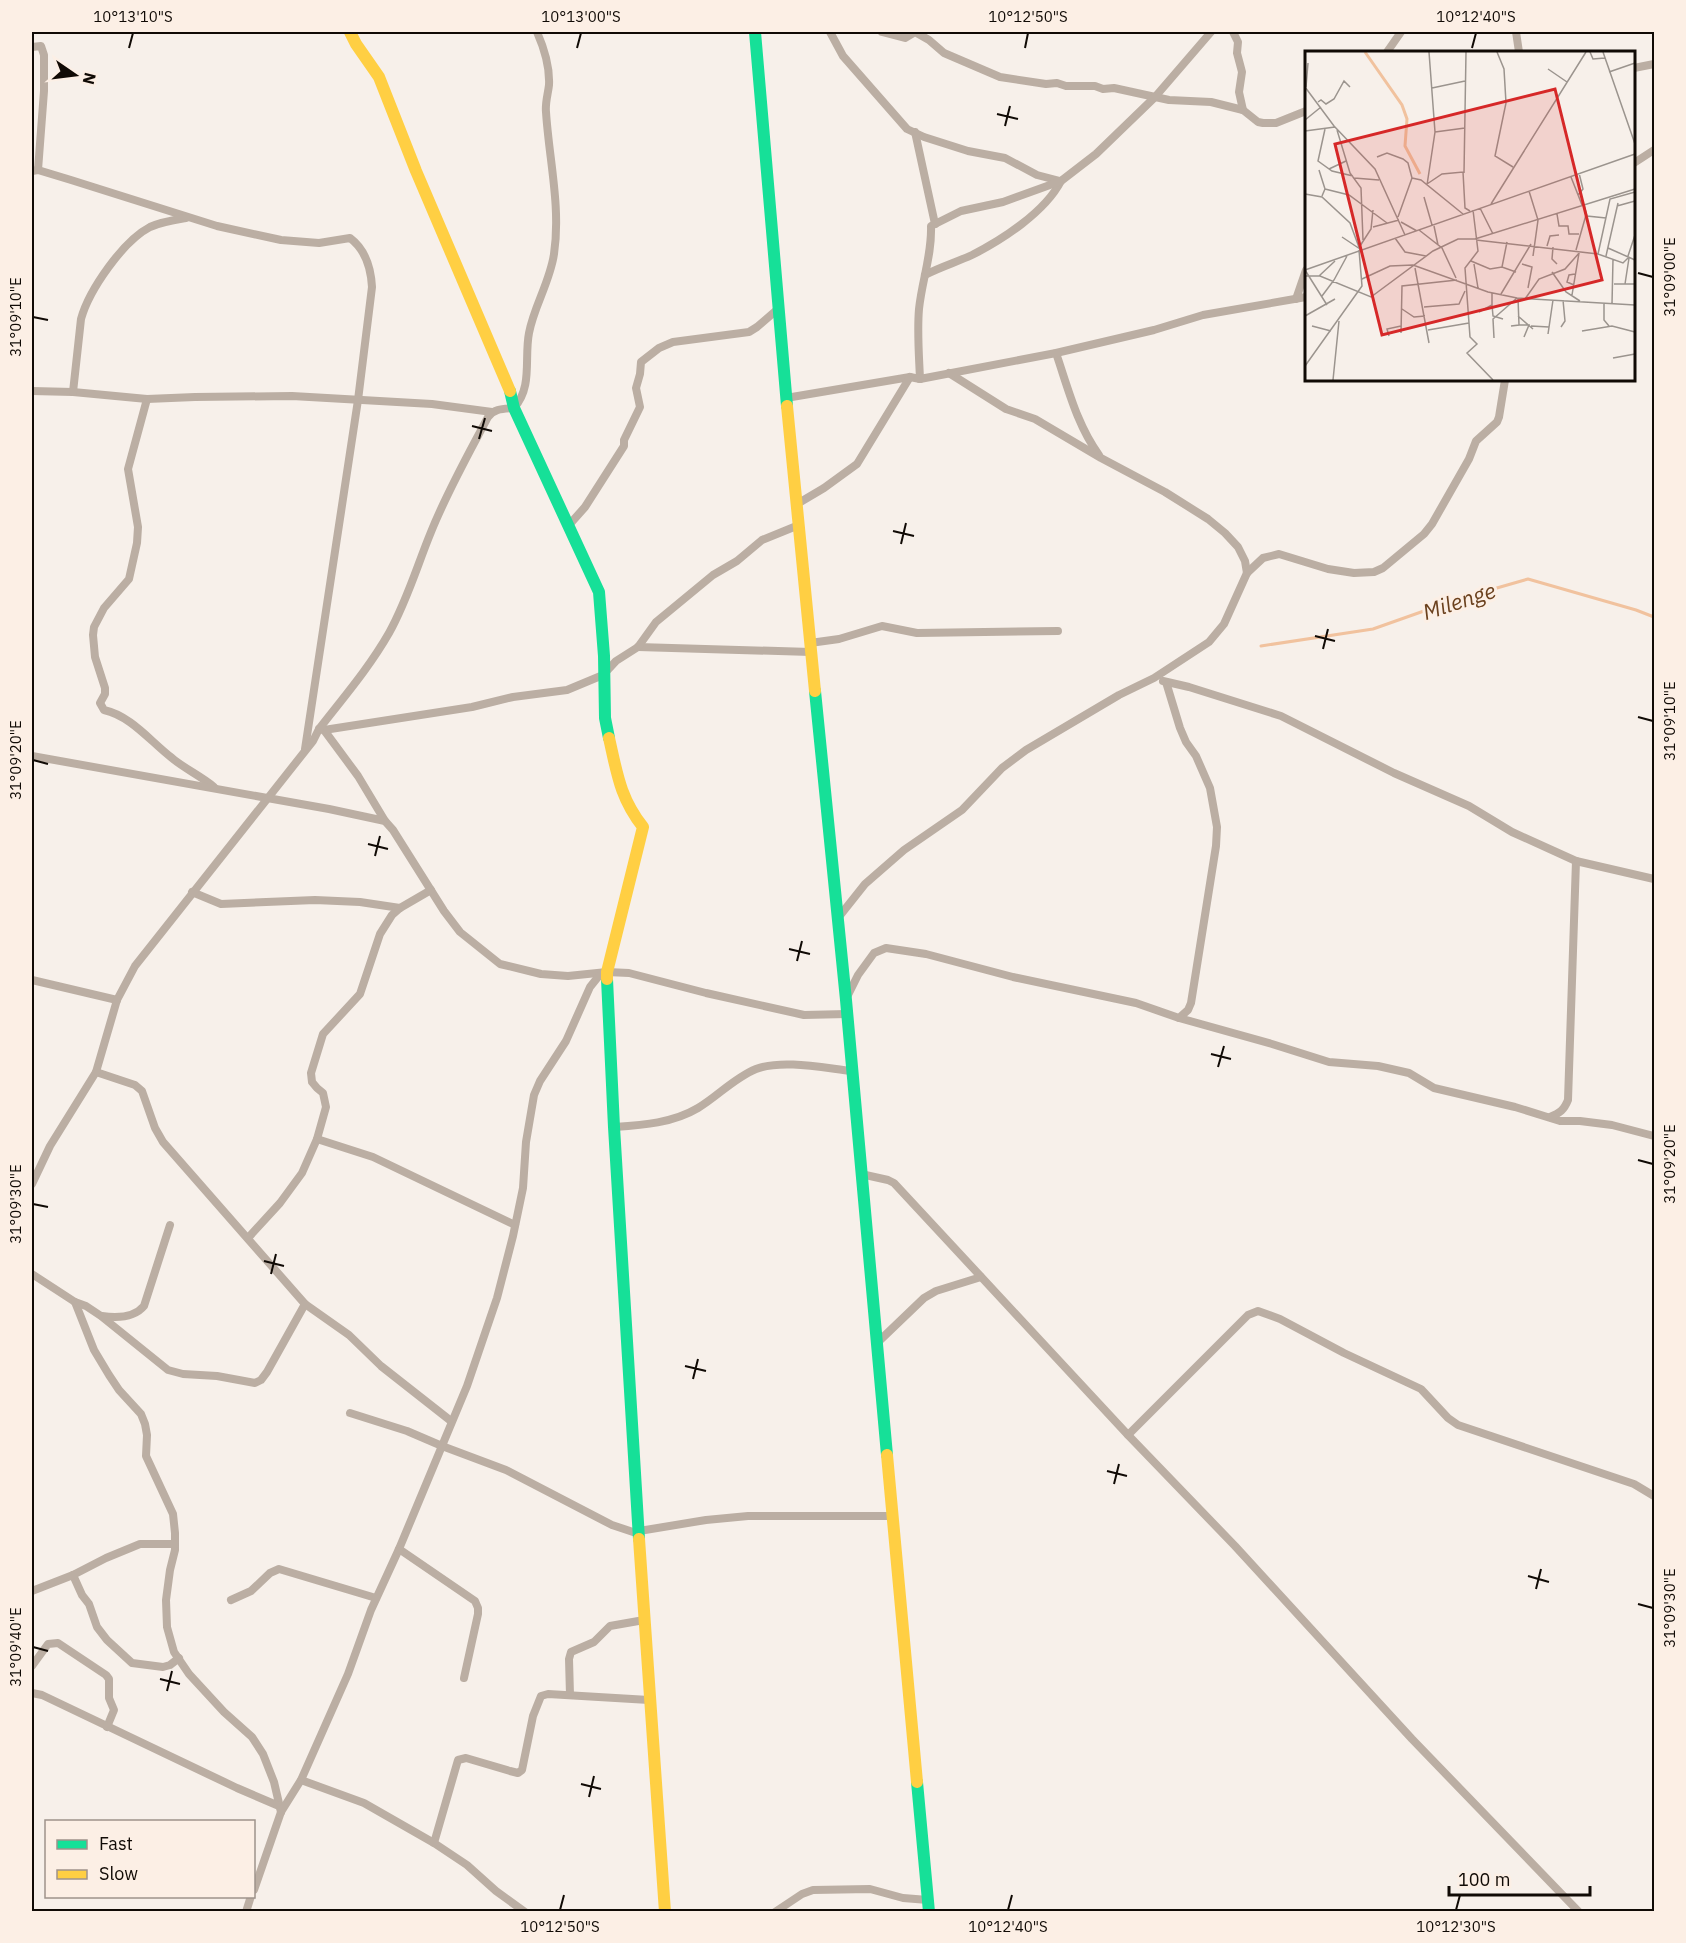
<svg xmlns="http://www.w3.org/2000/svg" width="1686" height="1943" font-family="'IBM Plex Sans',sans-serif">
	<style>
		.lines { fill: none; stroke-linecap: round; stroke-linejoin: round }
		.stream { stroke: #f1c29e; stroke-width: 3 }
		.street { stroke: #bbaea3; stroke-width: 8 }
		.fast { stroke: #16e098; stroke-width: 12 }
		.slow { stroke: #ffcf43; stroke-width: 12 }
		.ticks { fill: none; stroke: #100a05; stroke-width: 2 }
		.labels { text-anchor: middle; stroke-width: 6; stroke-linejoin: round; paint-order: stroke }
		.water-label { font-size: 22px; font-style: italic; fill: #6b411e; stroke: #fcefe5 }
		.inset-river { fill: none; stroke: #f1c29e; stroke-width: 3 }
		.inset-road { fill: none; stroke: #9b948e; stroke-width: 1.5 }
		.view { fill: #d62828; fill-opacity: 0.15; stroke: #d62828; stroke-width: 3 }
		.inset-edge { fill: none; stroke: #100a05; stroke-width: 3 }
		.neatline { fill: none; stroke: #100a05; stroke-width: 2 }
		.ticks-label { font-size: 15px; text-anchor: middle; fill: #100a05 }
	</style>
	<rect width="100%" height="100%" fill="#f7f0ea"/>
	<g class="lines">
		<polyline class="stream" points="1261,646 1373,629 1455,600 1528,579 1636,610 1654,617"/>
		<g class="street">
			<polyline points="830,32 843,56 907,129 924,137 968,151 1005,158 1037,175 1060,181"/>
			<polyline points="882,32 905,38 915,32 929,40 944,53 1000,77 1046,84 1057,83 1066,86 1095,86 1103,89 1114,88 1169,100 1211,102 1243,110 1258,122 1263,123 1276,123 1306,111"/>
			<polyline points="1233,32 1238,42 1237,53 1242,72 1239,92 1243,110"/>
			<polyline points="1516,32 1519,52"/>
			<polyline points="32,47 41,46 44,55 44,91 38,170"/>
			<polyline points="1387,52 1401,32"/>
			<polyline points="1634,68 1654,64"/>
			<polyline points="915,132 935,224"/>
			<polyline points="1634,163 1654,150"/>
			<path d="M32 171 38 170 71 180 217 226 281 240 319 243 350 238C366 250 371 269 372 287L358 400 305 749"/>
			<path d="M925 275C940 267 957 262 972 255 1002 240 1045 212 1061 181"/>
			<polyline points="1296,299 1306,270"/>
			<path d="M1056 353C1068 388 1077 425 1099 455"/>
			<polyline points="949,373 1006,409 1035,419 1101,458 1165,492 1208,519 1225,533 1238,547 1245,561 1247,573"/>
			<path d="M920 379C919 355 917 332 919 309 922 280 932 255 931 226L961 211 1003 202 1061 181 1096 154 1155 97 1211 32"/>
			<polyline points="32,391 73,392 147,399 195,397 292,396 432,404 492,412"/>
			<path d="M73 392 81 319C89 290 123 241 150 227 161 222 174 220 186 218"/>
			<polyline points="786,398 910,377 920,379 1056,353 1154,330 1203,315 1306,297"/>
			<path d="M147 399 128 469 138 527 137 543 129 579 104 608 94 627 93 635 95 657 105 688V694L100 703 104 710C131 716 150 741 172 758 185 769 201 776 214 787"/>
			<polyline points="797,504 824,488 857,464 910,377"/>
			<polyline points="569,525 585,507 624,446 624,440 640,407 636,388 640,374 641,362 659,348 673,342 749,332 757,327 779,308"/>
			<polyline points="810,643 839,639 882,626 917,633 1058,631"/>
			<polyline points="638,647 811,652"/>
			<polyline points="1163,681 1189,687 1281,716 1394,773 1469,806 1512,832 1576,861 1654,879"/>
			<polyline points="319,729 324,730 472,707 513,697 567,690 603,675 616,661 638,647 656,622 713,575 737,561 762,540 799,525"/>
			<polyline points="324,730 358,776 385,821"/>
			<polyline points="32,756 329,809 385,821 393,830 444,911 460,932 500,964 541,974 568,976 607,972 629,973 706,993 804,1015 847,1014"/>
			<polyline points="192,892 221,904 315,900 360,902 400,908"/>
			<polyline points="838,918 865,884 904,850 962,810 1002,768 1026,750 1119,695 1154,678 1209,642 1224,624 1247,573 1263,558 1279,554 1328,569 1354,573 1374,572 1383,568 1424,534 1432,524 1469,459 1476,441 1497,422 1499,417 1505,380"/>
			<polyline points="32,980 117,1000"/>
			<polyline points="847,997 858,975 874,953 886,948 926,954 1013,977 1136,1003 1179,1018 1188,1010 1191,1003 1216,846 1217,827 1210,788 1196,756 1186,742 1180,728 1166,682"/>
			<polyline points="1179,1018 1272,1044 1329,1062 1378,1066 1409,1073 1434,1088 1515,1107 1560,1121 1580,1121 1612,1125 1654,1136"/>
			<polyline points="96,1072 135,1085 142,1091 155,1128 163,1142 305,1304 349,1335 381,1366 451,1421"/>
			<path d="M1550 1117C1560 1113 1564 1110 1568 1100L1576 861"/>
			<path d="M614 1127C643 1125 673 1123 698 1108 718 1096 734 1078 756 1069 782 1059 824 1068 852 1071"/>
			<polyline points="317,1139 373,1157 515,1225"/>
			<polyline points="861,1174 888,1180 894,1183 1128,1435 1235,1546 1412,1739 1579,1912"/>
			<path d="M32 1184 50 1146 96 1072 117 1000 135 966 313 741 319 729C343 698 369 668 389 633 407 601 417 566 431 532 447 492 468 455 488 417 495 408 504 409 514 408 533 387 524 358 529 333 534 306 550 282 554 254 561 207 549 159 546 112 545 103 548 94 549 85 550 66 544 48 537 32"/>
			<polyline points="248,1238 280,1203 302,1173 317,1139 326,1107 323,1093 317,1088 312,1082 311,1073 323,1034 360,994 380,934 392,915 400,908 431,890"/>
			<polyline points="32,1274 75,1302 94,1350 109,1375 119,1390 141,1414 145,1424 147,1435 146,1456 173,1514 175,1533 175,1550 170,1570 166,1600 167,1627 174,1652 189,1674 224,1712 252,1737 263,1754 274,1782 281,1812"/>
			<polyline points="75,1302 86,1306 101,1316 168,1370 183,1374 217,1376 255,1383 261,1380 267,1372 305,1304"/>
			<path d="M102 1316C116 1318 134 1318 144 1306L170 1225"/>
			<polyline points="876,1344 924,1298 936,1291 981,1277"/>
			<polyline points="350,1413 407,1431 442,1446 506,1470 612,1525 633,1532 706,1520 748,1516 893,1516"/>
			<polyline points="1128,1435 1248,1315 1258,1311 1280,1319 1344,1353 1421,1389 1448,1418 1458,1425 1634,1484 1654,1496"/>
			<polyline points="399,1549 475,1601 478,1608 478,1614 464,1678"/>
			<polyline points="73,1575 82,1595 89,1604 97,1627 107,1640 132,1663 163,1667 170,1665 179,1658"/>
			<polyline points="32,1591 73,1575 106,1558 140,1544 175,1544"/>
			<polyline points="231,1600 251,1591 270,1573 279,1569 376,1598"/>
			<polyline points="32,1666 48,1644 58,1643 106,1675 109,1679 109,1698 114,1710 107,1727"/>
			<polyline points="32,1693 42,1695 237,1788 279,1806"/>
			<polyline points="570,1695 569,1659 571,1652 594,1642 610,1626 644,1620"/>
			<polyline points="301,1780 364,1803 434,1843 467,1865 496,1891 525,1912"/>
			<polyline points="434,1843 458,1760 466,1758 510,1771 518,1773 522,1770 533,1716 541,1696 548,1694 649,1700"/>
			<polyline points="254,1890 281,1812 301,1780 348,1674 371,1610 399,1549 467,1386 497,1298 513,1236 523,1188 526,1142 534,1095 540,1081 566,1041 590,987 598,977 607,972"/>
			<polyline points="246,1912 251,1896"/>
			<polyline points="775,1912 802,1894 813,1890 870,1889 903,1898 928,1900"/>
		</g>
		<g class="fast">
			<polyline points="755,32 787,406"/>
			<polyline points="510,391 514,408 599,592 604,656 605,718 609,738"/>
			<polyline points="815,691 846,1000 887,1455"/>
			<polyline points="607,979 614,1127 639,1539"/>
			<polyline points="917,1782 929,1912"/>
		</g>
		<g class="slow">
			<polyline points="350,32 356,44 379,77 416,171 510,391"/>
			<polyline points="787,406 815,691"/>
			<path d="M607 979V972L643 827C620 798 617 773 609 738"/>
			<polyline points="887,1455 917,1782"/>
			<polyline points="639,1539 665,1912"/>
		</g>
	</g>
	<path class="ticks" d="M129 48 133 33M577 48 581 33M1025 48 1028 33M1472 48 1476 33M997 114 1018 119M1005 126 1010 106M1638 273 1653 277M33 317 48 320M472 426 492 431M479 439 485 418M893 531 914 536M901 544 906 523M1315 636 1335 641M1323 649 1328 629M1638 717 1653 721M33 760 48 764M368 844 388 849M375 856 380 836M789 949 810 954M797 961 802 941M1211 1054 1231 1059M1218 1067 1224 1046M1638 1160 1653 1164M33 1204 48 1207M264 1261 284 1266M271 1274 276 1254M685 1366 706 1371M693 1379 698 1359M1107 1471 1127 1476M1114 1484 1119 1464M1528 1576 1549 1582M1536 1589 1541 1569M1638 1604 1653 1608M33 1647 48 1651M160 1679 180 1684M167 1691 172 1671M581 1784 601 1789M589 1797 594 1776M560 1910 564 1895M1008 1910 1012 1895M1456 1910 1460 1895"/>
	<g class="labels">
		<g class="water-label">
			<text transform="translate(1459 601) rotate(-18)" y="8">Milenge</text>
		</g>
	</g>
	<g transform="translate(1305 51)">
		<rect width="330" height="330" fill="#f7f0ea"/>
		<path class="inset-river" d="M60 1 97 54 102 68 100 95 115 123"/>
		<path class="inset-road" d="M192 1 199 18 201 52 190 105 208 116M285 1 288 8 300 7M298 1 330 93M243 18 262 31M304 21 330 12M0 36 29 75 70 118 100 184M1 36 3 12M127 37 160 30M13 51 16 49 21 53 29 48 39 30 45 36M0 69 16 56M20 78 13 110 27 120 48 125M32 79 45 122 56 137 58 189M0 80 30 76M130 81 160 77M72 106 82 102 98 108 103 112 107 127M24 118 41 110M14 119 20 138 17 145M159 122 161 1M266 126 277 154M49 127 74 129M107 127 116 129 158 163M122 133 137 123 158 121 160 157 165 160M122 134 130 81 124 1M20 138 44 144 82 172M224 140 233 169 228 205M0 143 17 146 45 172 55 199M273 144 278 138 274 122M119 146 127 174M186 153 281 1M279 154 282 165 301 167M312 155 330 150M175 157 188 183M168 159 173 200 160 217 165 286 172 293 162 302 188 329M252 163 254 175H263L264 183H274M93 166 107 127M96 171 112 180M129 175 133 194M68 176 94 169M114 179 137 197 151 227M37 186 55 198M90 187 100 201 121 205M171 189 293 203 318 212 323 207M55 195 66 178 68 159M242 195 245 185 254 184M248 196 247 208 252 213M303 197 330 209M271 199 281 164M293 203 305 148 330 141M301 205 313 152M323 205 330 184M166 210 185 218 197 216 211 221M169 213 173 237M217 213 227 216 223 237M197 216 202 191M110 217 124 292M0 219 22 254M0 219 330 103M247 221 261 241 275 250M0 225H15L66 246 128 200 153 188H170L330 138M14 225 30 210M57 228 85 215 108 214 183 241 212 247 330 254M29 229 42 205M309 233H330M320 233 324 207M269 234 262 231 264 224 270 223M196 243 226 193M267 244 274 202M17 245 29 229M220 248 234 228 260 218 275 201M299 252V269L304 275M307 253 308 208M187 254 188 265 198 268M119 256 154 253 160 240M97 258 109 266 120 265M174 261 187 254V242M0 265 30 248M213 265 228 278M214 274H224L219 286M7 275 26 280M206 275 214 274 213 247M226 275 244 276M256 276 260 270 258 249M123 279 164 272M277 280 307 275 330 281M96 282 97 235 152 229M243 283 248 249M84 285 82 278 96 275M189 287 188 268 212 247M308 307 330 303M0 315 57 235 54 199M28 329 34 270"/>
		<path class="view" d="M250 38 297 229 77 284 30 93Z"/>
		<rect width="330" height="330" class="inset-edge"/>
	</g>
	<rect width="1686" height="1943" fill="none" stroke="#fcefe5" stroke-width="66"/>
	<rect x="45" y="1820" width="210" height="78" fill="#fcefe5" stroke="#9e938b" stroke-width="1.5"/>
	<rect x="57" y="1840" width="30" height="9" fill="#16e098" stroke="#9e938b" stroke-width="1.5"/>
	<text x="99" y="1850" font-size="18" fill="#100a05">Fast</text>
	<rect x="57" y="1870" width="30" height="9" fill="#ffcf43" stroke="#9e938b" stroke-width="1.5"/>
	<text x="99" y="1880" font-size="18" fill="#100a05">Slow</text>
	<g transform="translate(75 75) rotate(104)" stroke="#fcefe5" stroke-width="4.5" paint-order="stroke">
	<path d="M0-4.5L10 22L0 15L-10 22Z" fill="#100a05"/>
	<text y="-9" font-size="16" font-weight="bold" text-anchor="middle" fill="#100a05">N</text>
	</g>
	<path d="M1449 1886v9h141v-9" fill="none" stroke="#100a05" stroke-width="3"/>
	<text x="1458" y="1886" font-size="18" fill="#100a05" stroke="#fcefe5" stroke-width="4.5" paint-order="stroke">100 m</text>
	<rect x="33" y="33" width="1620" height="1877" class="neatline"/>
	<g class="ticks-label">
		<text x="133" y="22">10°13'10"S</text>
		<text x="581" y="22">10°13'00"S</text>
		<text x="1028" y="22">10°12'50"S</text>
		<text x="1476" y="22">10°12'40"S</text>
		<text transform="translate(1670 277) rotate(-90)" y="5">31°09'00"E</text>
		<text transform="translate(16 317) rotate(-90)" y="5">31°09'10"E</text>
		<text transform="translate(1670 721) rotate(-90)" y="5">31°09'10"E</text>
		<text transform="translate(16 760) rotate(-90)" y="5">31°09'20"E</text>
		<text transform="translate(1670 1164) rotate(-90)" y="5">31°09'20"E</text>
		<text transform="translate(16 1204) rotate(-90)" y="5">31°09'30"E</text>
		<text transform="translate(1670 1608) rotate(-90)" y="5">31°09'30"E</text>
		<text transform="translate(16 1647) rotate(-90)" y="5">31°09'40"E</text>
		<text x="560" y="1932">10°12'50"S</text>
		<text x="1008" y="1932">10°12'40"S</text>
		<text x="1456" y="1932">10°12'30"S</text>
	</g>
</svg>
